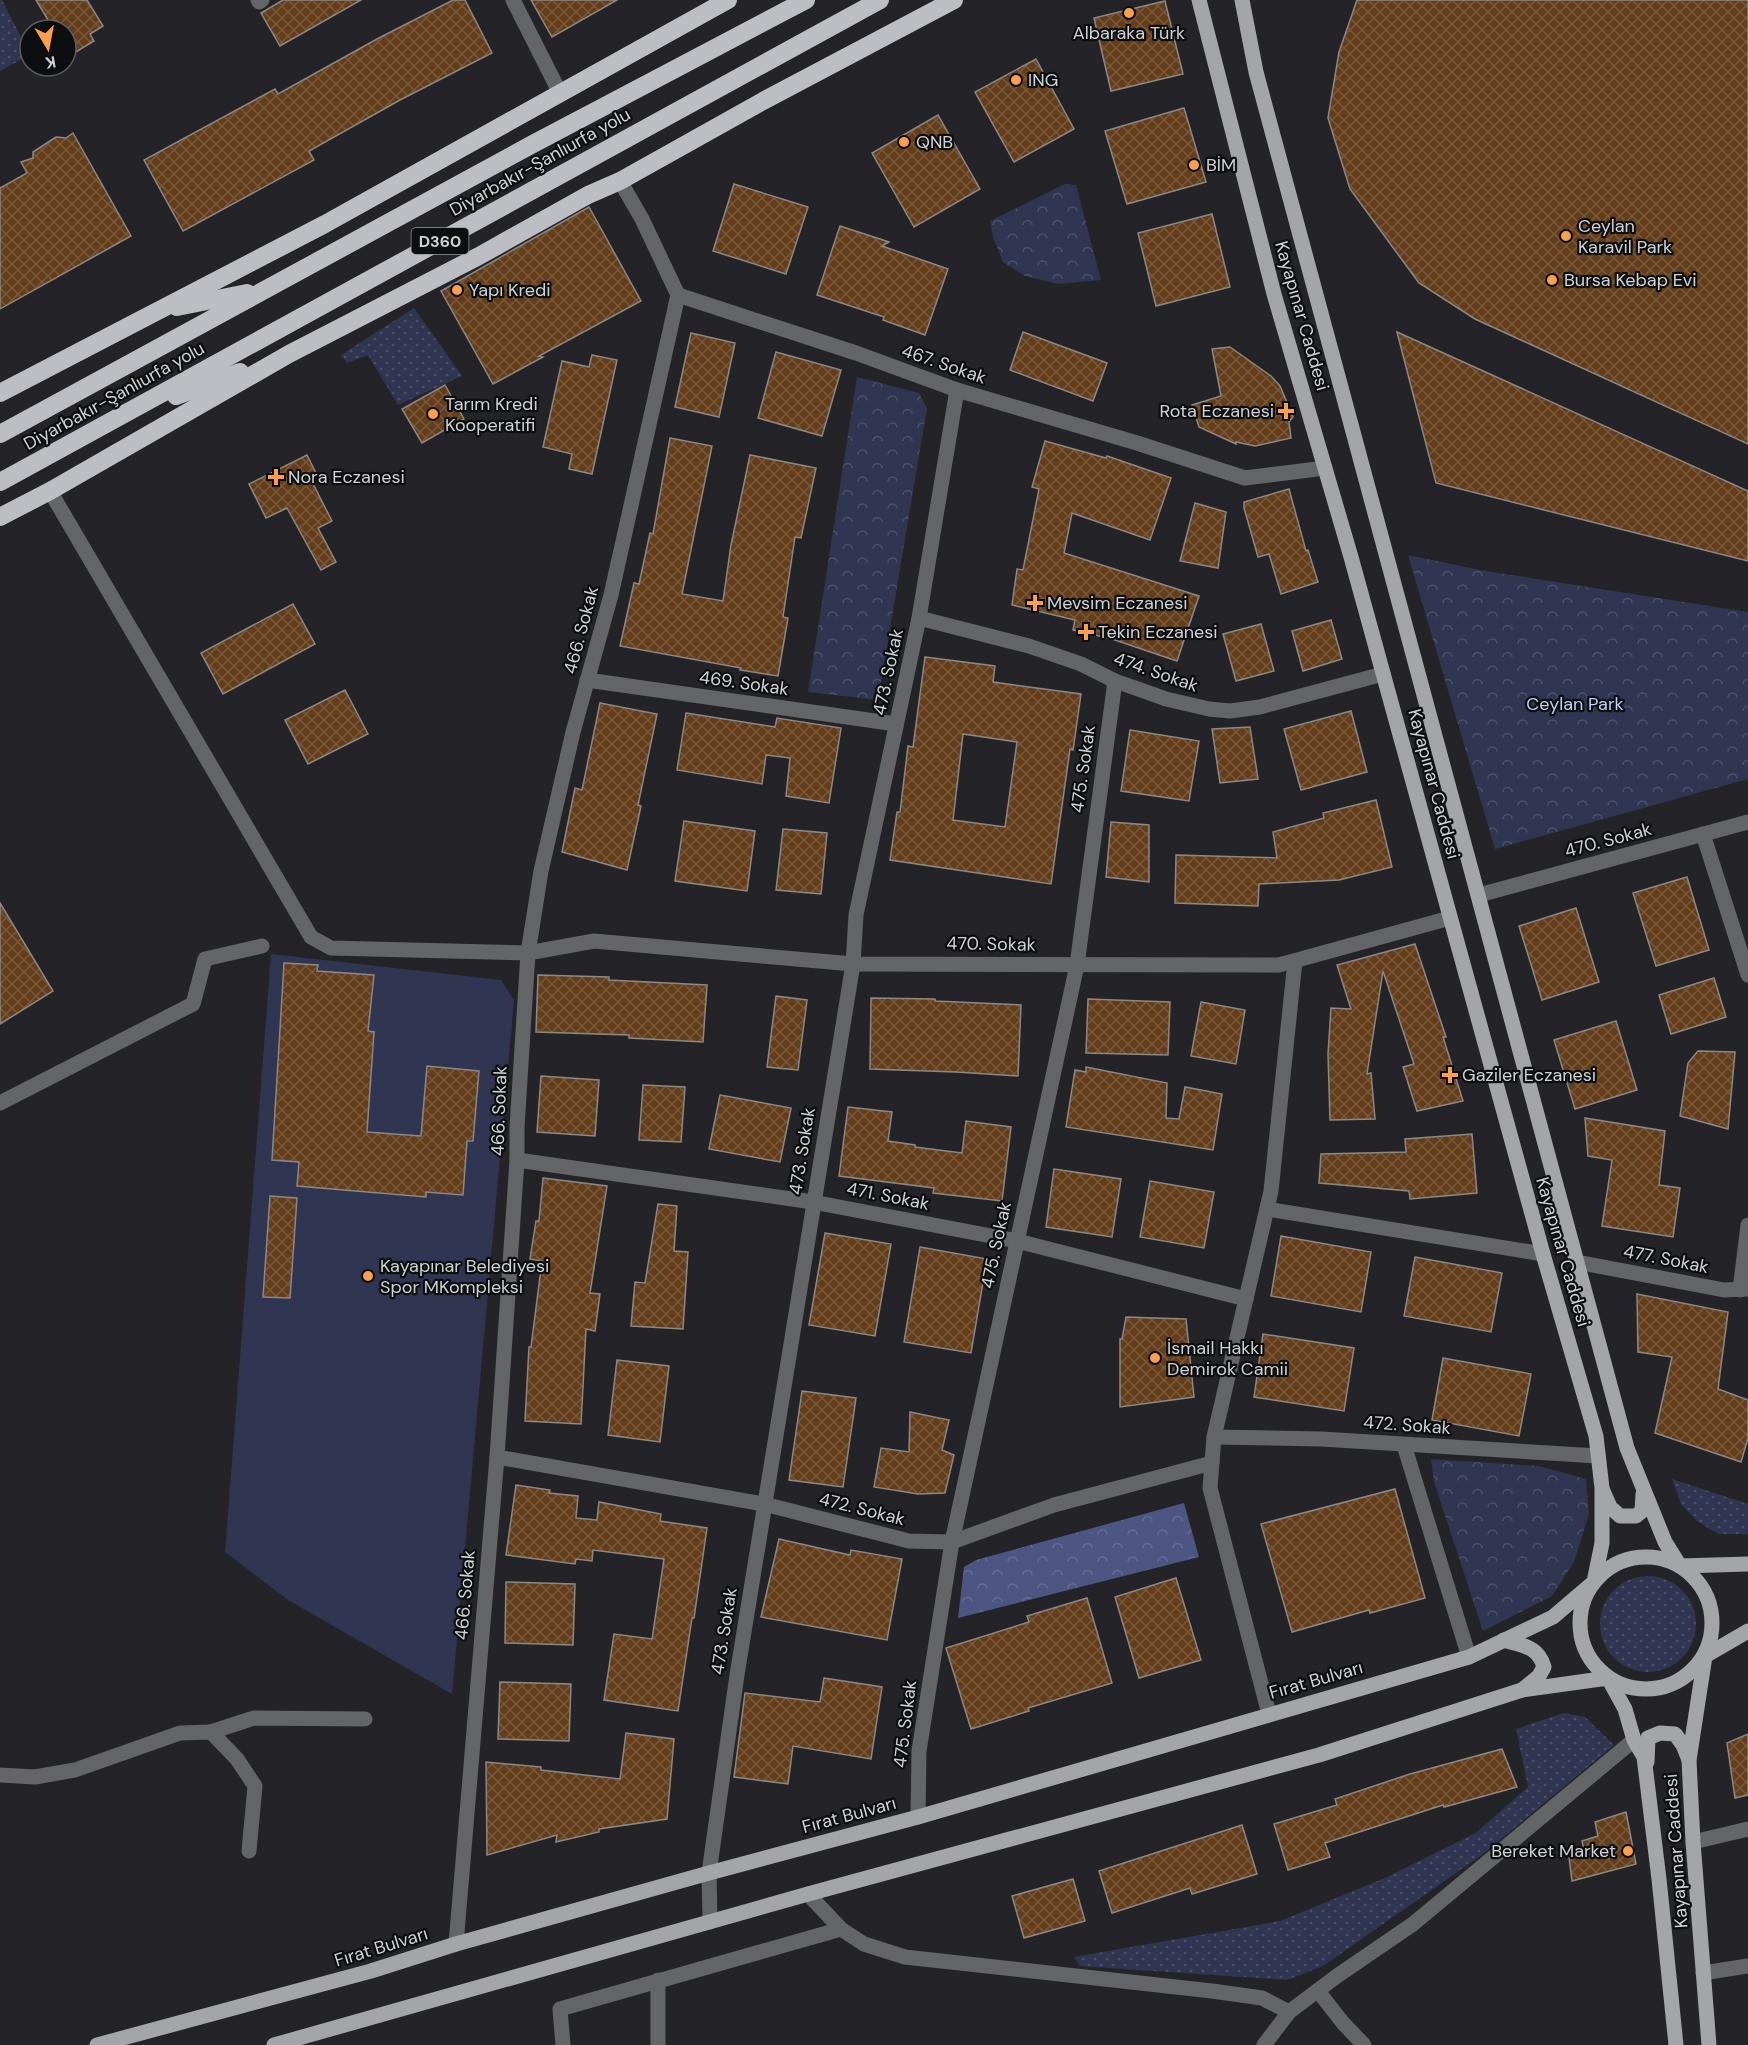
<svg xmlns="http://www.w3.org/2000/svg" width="1748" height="2045" font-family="'DM Sans',sans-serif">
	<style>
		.grass { fill: url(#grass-dots) }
		.forest { fill: url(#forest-crowns) }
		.park { fill: url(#park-crowns) }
		.garden { fill: #303552 }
		.building { fill: url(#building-cross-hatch); stroke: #8c8885; stroke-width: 1.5; fill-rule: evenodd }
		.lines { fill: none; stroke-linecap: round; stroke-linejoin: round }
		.minor { stroke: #646566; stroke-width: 15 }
		.major { stroke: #a4a5a8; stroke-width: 15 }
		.highway { stroke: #bdbec3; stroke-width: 18 }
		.poi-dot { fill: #f99f4d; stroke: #0d0e0f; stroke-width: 2 }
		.labels { text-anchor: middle; stroke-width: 4.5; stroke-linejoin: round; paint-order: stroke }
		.shield { fill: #0d0e0f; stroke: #969799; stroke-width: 1.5 }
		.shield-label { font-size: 16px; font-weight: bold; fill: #d1d2d4 }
		.poi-label { font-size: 18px; fill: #d1d2d4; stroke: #0d0e0f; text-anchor: start }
		.street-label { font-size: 18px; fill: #d1d2d4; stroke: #0d0e0f }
		.park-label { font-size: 18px; fill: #c4cefa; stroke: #0d0e0f }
	</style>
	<defs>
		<pattern id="grass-dots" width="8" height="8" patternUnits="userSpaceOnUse" patternTransform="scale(1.5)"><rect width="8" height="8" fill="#303552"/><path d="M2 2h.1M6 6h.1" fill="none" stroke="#4d516a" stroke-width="1.8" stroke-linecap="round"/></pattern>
		<pattern id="forest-crowns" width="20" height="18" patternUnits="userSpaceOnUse" patternTransform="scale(1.5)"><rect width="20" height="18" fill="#4d5682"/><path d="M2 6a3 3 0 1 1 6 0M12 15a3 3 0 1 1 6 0" fill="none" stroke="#666d93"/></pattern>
		<pattern id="park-crowns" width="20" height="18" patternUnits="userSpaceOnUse" patternTransform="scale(1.5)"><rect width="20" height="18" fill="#303552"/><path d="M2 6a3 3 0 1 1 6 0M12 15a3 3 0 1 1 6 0" fill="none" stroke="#4d516a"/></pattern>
		<pattern id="building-cross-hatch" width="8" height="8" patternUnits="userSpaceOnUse" patternTransform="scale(1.5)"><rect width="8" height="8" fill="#643e1b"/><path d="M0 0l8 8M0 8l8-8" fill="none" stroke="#79593b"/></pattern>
	</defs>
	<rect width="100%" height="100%" fill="#242428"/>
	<g class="grass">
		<polygon points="0,0 2,0 30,55 0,71"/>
		<polygon points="414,308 462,376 398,405 368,355 347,363 341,355"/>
		<polygon points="1672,1479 1748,1504 1748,1534 1718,1534 1697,1521 1681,1504"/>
		<circle cx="1648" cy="1624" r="48"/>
		<polygon points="1564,1713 1585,1717 1614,1745 1483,1854 1323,1966 1287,1980 1080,1966 1074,1957 1280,1921 1385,1878 1476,1833 1528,1787 1516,1729"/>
	</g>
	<polygon class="forest" points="1184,1503 1199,1557 958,1618 964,1567 976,1560"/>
	<g class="park">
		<polygon points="1065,184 1076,185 1101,280 1058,284 1025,276 1003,262 993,237 990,221"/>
		<polygon points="857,377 919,393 927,408 878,700 808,692"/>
		<polygon points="1408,555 1480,570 1748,612 1748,779 1495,849"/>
		<polygon points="1431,1459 1539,1466 1586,1479 1589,1514 1574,1562 1552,1596 1483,1631 1434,1482"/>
	</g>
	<polygon class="garden" points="271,954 501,980 514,1000 452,1694 288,1600 225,1552"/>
	<g class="building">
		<polygon points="36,0 87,0 103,26 90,34 94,41 66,58 66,30 54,30"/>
		<polygon points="283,0 361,0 280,46 261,13"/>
		<polygon points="453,0 465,0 492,53 400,100 309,151 314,160 183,231 144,160 275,89 278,94 377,39"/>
		<polygon points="531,0 617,0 552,37"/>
		<polygon points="1357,0 1748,0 1748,444 1475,319 1419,283 1350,189 1328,118 1339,52"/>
		<polygon points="1165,1 1183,74 1111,91 1094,18"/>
		<polygon points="1036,59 1074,129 1014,162 975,92"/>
		<polygon points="1184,108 1206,182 1127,204 1105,131"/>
		<polygon points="938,115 980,189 914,227 872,153"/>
		<polygon points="73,133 131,236 0,309 0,188 27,173 21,162 33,158 33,152 56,137 66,138"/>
		<polygon points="734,184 808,207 786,274 713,251"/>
		<polygon points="589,207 641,301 539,356 543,357 493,384 441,291"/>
		<polygon points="1212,214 1230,287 1156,306 1138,233"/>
		<polygon points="840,226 889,242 882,246 948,269 925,335 883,320 884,317 817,295"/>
		<polygon points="1023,332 1107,363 1093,401 1010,370"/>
		<polygon points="1397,332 1748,491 1748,561 1436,483"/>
		<polygon points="691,333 735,343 719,417 675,407"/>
		<polygon points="1230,347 1271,376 1280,386 1293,417 1289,422 1291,438 1255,446 1236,442 1236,444 1199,427 1192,405 1221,396 1212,349"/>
		<polygon points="776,352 841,370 822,436 758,418"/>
		<polygon points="592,355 617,360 592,474 569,469 572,454 543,447 562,361 589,367"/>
		<polygon points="445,385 464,419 422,443 402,409"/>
		<polygon points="670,438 712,446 682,594 723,601 731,545 750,455 816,468 801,538 795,537 783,617 788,618 778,676 740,670 741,668 620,646 634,583 639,584 650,533 653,534"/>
		<polygon points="1045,441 1106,458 1107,456 1171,478 1150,540 1072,513 1064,553 1199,596 1177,661 1112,639 1073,630 1075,620 1012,605 1017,569 1023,570 1039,489 1032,487"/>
		<polygon points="307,455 316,473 309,476 332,521 318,528 336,562 321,570 287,508 266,518 249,484"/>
		<polygon points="1289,489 1306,551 1308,550 1318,582 1281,594 1269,554 1258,557 1244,508 1244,502"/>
		<polygon points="1195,503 1226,512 1218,568 1180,561"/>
		<polygon points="293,604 315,644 223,694 201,653"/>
		<polygon points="1331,620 1342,659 1303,671 1292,631"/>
		<polygon points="1261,624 1274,671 1236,681 1223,634"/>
		<path d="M925 657 995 666 993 682 1081 694 1073 750 1070 749 1051 884 890 860 897 812H900L908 746 913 747ZM963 734 1017 742 1005 827 953 820Z"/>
		<polygon points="345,690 368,734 308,764 285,720"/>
		<polygon points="600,703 657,714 638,805 641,806 627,870 562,852 575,788 582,790"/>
		<polygon points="1351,711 1367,772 1301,790 1284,729"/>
		<polygon points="686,713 775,727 777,718 841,728 829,803 786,796 790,758 766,755 762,784 677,770"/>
		<polygon points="1250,727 1258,779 1220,783 1212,729"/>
		<polygon points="1130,730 1199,741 1189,801 1121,791"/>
		<polygon points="1376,800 1392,867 1339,880 1259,884 1258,906 1175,903 1176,855 1277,858 1273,832 1324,818 1323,813"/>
		<polygon points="684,821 755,831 747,891 675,881"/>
		<polygon points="1111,822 1149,825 1149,882 1106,877"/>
		<polygon points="783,829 827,833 821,894 776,890"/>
		<polygon points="1687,877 1709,950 1656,966 1633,893"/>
		<polygon points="0,903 53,991 0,1024"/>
		<polygon points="1576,908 1599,982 1542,1000 1519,926"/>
		<polygon points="1415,944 1446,1037 1443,1037 1463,1101 1417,1111 1403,1067 1414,1064 1383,971 1367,1074 1371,1073 1375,1119 1330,1120 1328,1054 1331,1008 1351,1009 1337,965"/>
		<polygon points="284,963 318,965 317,971 374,975 368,1031 374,1032 367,1132 421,1136 427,1066 479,1071 473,1141 467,1141 463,1195 426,1192 426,1197 297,1186 299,1162 272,1160"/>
		<polygon points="538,975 609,977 609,980 707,985 703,1042 629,1038 629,1035 536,1032"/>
		<polygon points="1714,978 1726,1017 1671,1034 1659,995"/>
		<polygon points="776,996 807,1000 798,1070 767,1067"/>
		<polygon points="871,998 935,999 935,1001 1021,1005 1018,1076 956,1072 870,1069"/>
		<polygon points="1088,999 1170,1002 1168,1055 1086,1053"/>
		<polygon points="1201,1002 1245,1010 1236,1064 1191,1056"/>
		<polygon points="1616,1021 1637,1090 1575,1109 1554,1040"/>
		<polygon points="1698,1051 1735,1052 1728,1129 1680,1116 1688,1063"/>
		<polygon points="1086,1067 1167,1083 1166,1118 1179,1119 1185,1087 1222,1094 1213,1150 1066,1127 1075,1070 1086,1072"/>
		<polygon points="541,1076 599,1080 595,1136 537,1132"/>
		<polygon points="643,1085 685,1087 681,1142 639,1140"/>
		<polygon points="720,1095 791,1108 780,1162 709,1149"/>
		<polygon points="848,1107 892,1112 888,1141 915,1145 915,1147 962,1153 966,1121 1011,1127 1002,1201 933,1193 934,1188 839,1176"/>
		<polygon points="1585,1118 1665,1131 1659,1185 1680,1188 1673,1237 1602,1226 1612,1160 1588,1156"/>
		<polygon points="1472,1134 1477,1193 1410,1199 1409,1191 1319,1183 1321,1154 1406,1152 1405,1139"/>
		<polygon points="1054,1169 1121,1179 1112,1237 1046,1227"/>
		<polygon points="543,1178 607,1186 590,1293 600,1294 595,1331 586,1329 581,1424 525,1421 529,1347 531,1347 542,1261 530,1259 536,1221 539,1221"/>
		<polygon points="1150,1181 1214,1192 1204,1248 1140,1237"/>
		<polygon points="270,1196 297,1198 290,1298 263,1297"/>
		<polygon points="658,1204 677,1206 674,1251 688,1252 683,1329 631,1326 635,1282 645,1283"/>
		<polygon points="825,1233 891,1244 875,1336 809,1325"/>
		<polygon points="1281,1236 1371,1252 1361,1312 1271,1296"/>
		<polygon points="920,1247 987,1259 971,1353 904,1342"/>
		<polygon points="1415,1257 1502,1273 1491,1332 1404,1316"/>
		<polygon points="1637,1294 1728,1312 1718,1389 1748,1400 1748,1438 1741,1462 1655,1433 1672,1357 1638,1352"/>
		<polygon points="1126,1317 1186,1319 1194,1397 1120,1407 1120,1339 1122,1339"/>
		<polygon points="1263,1334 1354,1348 1344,1411 1254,1397"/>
		<polygon points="1443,1358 1531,1374 1519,1436 1432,1420"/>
		<polygon points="617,1360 669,1366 660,1442 608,1435"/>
		<polygon points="802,1391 856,1398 843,1487 789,1480"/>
		<polygon points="910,1412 949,1420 942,1450 954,1455 945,1493 918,1494 874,1487 881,1448 909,1452"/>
		<polygon points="516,1485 550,1490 549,1493 578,1496 576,1518 597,1520 599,1502 661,1514 660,1521 707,1528 694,1618 692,1618 678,1711 604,1700 614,1634 652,1639 664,1559 593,1550 592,1561 576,1559 575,1564 506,1555"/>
		<polygon points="1395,1489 1425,1598 1370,1613 1369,1610 1292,1632 1261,1524"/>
		<polygon points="779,1539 850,1555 851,1550 902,1559 887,1640 761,1617"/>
		<polygon points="1176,1578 1201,1660 1139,1678 1115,1597"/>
		<polygon points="506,1582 575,1584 573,1645 505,1643"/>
		<polygon points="1087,1598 1112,1683 1028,1708 1029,1711 971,1729 946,1648 1029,1622 1027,1616"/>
		<polygon points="824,1678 882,1687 871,1759 793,1746 788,1784 734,1777 745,1693 820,1702"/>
		<polygon points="500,1682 571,1684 569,1741 498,1739"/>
		<polygon points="626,1733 674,1739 667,1819 599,1829 599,1832 556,1842 557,1835 487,1855 486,1762 541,1767 541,1770 620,1779"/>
		<polygon points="1748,1734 1748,1795 1735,1798 1727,1743"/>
		<polygon points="1502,1749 1517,1787 1444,1807 1443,1805 1325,1843 1330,1857 1288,1870 1274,1824 1337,1805 1335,1799 1410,1774"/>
		<polygon points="1626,1812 1636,1864 1572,1881 1569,1857 1585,1854 1582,1841 1598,1836 1595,1822"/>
		<polygon points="1242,1825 1257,1874 1192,1894 1190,1888 1112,1913 1099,1871"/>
		<polygon points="1073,1879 1085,1921 1024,1938 1012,1896"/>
	</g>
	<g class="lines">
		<g class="minor">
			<polyline points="258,0 259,2 262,0"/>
			<polyline points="513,0 560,93"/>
			<polyline points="620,181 642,219 678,295 856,353 957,390 1137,443 1245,478 1325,468"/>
			<polyline points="50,491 311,937 331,948 528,953 594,941 853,964 1279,965 1450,918"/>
			<polyline points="919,618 1029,646 1081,664 1115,681 1141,690 1166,699 1209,709 1230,711 1260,707 1383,674"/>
			<polyline points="587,680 896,724"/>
			<polyline points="1703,834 1748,975"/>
			<polyline points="1479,895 1748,822"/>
			<polyline points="0,1103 193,1004 205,959 262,946"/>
			<polyline points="517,1160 813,1202 1017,1241 1246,1299"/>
			<polyline points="1267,1209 1543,1254"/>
			<polyline points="1577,1262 1724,1290 1748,1289"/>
			<polyline points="1740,1290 1748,1225"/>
			<polyline points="1214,1437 1321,1439 1598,1456"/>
			<polyline points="1404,1445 1469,1657"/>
			<polyline points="497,1457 764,1504 909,1541 952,1542 1054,1505 1212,1463"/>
			<polyline points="1269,1714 1210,1488 1214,1437 1271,1191 1295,961"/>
			<polyline points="211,1732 254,1718 365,1719"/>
			<polyline points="0,1775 35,1777 75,1770 180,1733 211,1732 237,1759 255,1786 249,1851"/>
			<polyline points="918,1817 919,1751 952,1542 1077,965 1115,681"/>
			<polyline points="1693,1842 1748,1829"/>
			<polyline points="808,1894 841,1929 864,1944 905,1957 1212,1991 1262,1998 1289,2012"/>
			<polyline points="710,1922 709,1873 737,1675 853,964 856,915 919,618 957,390"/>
			<polyline points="456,1944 497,1457 517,1160 517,1127 528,953 541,871 573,732 611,595 678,295"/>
			<polyline points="1703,1973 1748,1966"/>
			<polyline points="658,1980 658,2045"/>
			<polyline points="1318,1991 1343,2023 1364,2045"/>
			<polyline points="563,2045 560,2009 841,1929"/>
			<polyline points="1264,2045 1289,2012 1337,1976 1413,1924 1634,1740"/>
		</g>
		<g class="major">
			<polyline points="1242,0 1256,72 1627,1448 1665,1542 1680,1566 1748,1564"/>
			<polyline points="1603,1491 1610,1507 1620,1516 1636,1516 1642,1511 1643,1494"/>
			<circle cx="1646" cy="1623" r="66"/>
			<path d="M1504 1640C1523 1646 1538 1646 1544 1667L1539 1676 1522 1690"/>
			<polyline points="1647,1762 1648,1738 1660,1733 1675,1734 1683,1745 1689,1760"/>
			<polyline points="97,2045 371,1971 456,1944 709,1873 918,1817 1469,1657 1553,1617 1594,1582 1602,1543 1602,1488 1596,1436 1543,1254 1351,557 1274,294 1199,0"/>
			<polyline points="274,2045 808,1894 1319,1755 1522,1690 1608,1678 1625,1709 1634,1740 1644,1757 1659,1879 1676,2045"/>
			<polyline points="1709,2045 1693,1842 1689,1760 1705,1656 1748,1631"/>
		</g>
		<g class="highway">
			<polyline points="177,307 247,293"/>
			<polyline points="0,393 325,224 728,0"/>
			<polyline points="176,396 240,372"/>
			<polyline points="0,434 531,145 806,0"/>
			<polyline points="0,482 880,0"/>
			<polyline points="0,517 50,491 289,354 479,256 588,195 620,181 763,101 954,0"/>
		</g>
	</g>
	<g class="poi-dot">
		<circle cx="1129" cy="13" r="6"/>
		<circle cx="1016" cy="80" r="6"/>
		<circle cx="904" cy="142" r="6"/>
		<circle cx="1194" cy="165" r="6"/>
		<circle cx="1566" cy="236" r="6"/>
		<circle cx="1552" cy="280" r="6"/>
		<circle cx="457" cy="290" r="6"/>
		<path d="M1283 402h6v6h6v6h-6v6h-6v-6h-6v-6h6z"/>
		<circle cx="433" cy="414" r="6"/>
		<path d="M273 468h6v6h6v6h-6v6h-6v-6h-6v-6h6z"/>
		<path d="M1032 594h6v6h6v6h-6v6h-6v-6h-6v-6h6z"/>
		<path d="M1083 623h6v6h6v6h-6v6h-6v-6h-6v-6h6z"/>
		<path d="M1447 1066h6v6h6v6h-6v6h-6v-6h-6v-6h6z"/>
		<circle cx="368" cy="1276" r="6"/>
		<circle cx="1155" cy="1358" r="6"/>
		<circle cx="1628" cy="1851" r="6"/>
	</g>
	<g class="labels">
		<rect class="shield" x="411.5" y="228" width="57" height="26" rx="4.5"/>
		<g class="shield-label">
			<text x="440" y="247">D360</text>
		</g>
		<g class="poi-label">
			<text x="1129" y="39" text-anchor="middle">Albaraka Türk</text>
			<text x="1028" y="86">ING</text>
			<text x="916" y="148">QNB</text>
			<text x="1206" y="171">BİM</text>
			<text x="1578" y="232">Ceylan<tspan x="1578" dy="21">Karavil Park</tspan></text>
			<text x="1564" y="286">Bursa Kebap Evi</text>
			<text x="469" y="296">Yapı Kredi</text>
			<text x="445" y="410">Tarım Kredi<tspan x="445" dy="21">Kooperatifi</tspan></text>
			<text x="1274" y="417" text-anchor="end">Rota Eczanesi</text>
			<text x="288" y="483">Nora Eczanesi</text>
			<text x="1047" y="609">Mevsim Eczanesi</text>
			<text x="1098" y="638">Tekin Eczanesi</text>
			<text x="1462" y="1081">Gaziler Eczanesi</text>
			<text x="380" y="1272">Kayapınar Belediyesi<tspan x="380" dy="21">Spor MKompleksi</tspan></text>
			<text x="1167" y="1354">İsmail Hakkı<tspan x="1167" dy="21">Demirok Camii</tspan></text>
			<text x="1616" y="1857" text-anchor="end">Bereket Market</text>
		</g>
		<g class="street-label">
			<text transform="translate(540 162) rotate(-29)" y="6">Diyarbakır-Şanlıurfa yolu</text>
			<text transform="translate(1302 316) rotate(74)" y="6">Kayapınar Caddesi</text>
			<text transform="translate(944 364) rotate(19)" y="6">467. Sokak</text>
			<text transform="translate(114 396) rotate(-29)" y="6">Diyarbakır-Şanlıurfa yolu</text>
			<text transform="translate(581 630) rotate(-75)" y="6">466. Sokak</text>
			<text transform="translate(888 672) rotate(-78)" y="6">473. Sokak</text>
			<text transform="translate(1156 672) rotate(19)" y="6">474. Sokak</text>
			<text transform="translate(744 683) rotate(8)" y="6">469. Sokak</text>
			<text transform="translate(1083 769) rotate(-82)" y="6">475. Sokak</text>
			<text transform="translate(1434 784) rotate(75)" y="6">Kayapınar Caddesi</text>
			<text transform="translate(1608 840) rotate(-15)" y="6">470. Sokak</text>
			<text transform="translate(991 944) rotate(1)" y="6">470. Sokak</text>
			<text transform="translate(499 1111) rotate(-88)" y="6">466. Sokak</text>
			<text transform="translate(802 1151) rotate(-81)" y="6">473. Sokak</text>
			<text transform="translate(888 1196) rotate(11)" y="6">471. Sokak</text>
			<text transform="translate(996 1245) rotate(-78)" y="6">475. Sokak</text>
			<text transform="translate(1563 1252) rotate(74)" y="6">Kayapınar Caddesi</text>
			<text transform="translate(1666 1259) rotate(11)" y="6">477. Sokak</text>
			<text transform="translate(1407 1425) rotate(4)" y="6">472. Sokak</text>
			<text transform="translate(862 1509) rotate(14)" y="6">472. Sokak</text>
			<text transform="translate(465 1595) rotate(-85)" y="6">466. Sokak</text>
			<text transform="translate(724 1631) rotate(-81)" y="6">473. Sokak</text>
			<text transform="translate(1316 1680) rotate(-16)" y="6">Fırat Bulvarı</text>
			<text transform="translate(905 1724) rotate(-83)" y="6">475. Sokak</text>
			<text transform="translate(849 1815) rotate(-15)" y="6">Fırat Bulvarı</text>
			<text transform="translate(1676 1851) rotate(-94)" y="6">Kayapınar Caddesi</text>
			<text transform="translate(381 1947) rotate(-17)" y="6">Fırat Bulvarı</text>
		</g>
		<g class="park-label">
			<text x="1575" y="710">Ceylan Park</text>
		</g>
	</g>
	<g transform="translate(48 48) rotate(170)"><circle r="28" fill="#0d0e0f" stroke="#5b5c5e" stroke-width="1.5"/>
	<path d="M0-4.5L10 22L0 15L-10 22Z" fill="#f99f4d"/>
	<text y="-9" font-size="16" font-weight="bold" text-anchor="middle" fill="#d1d2d4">K</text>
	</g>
</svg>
